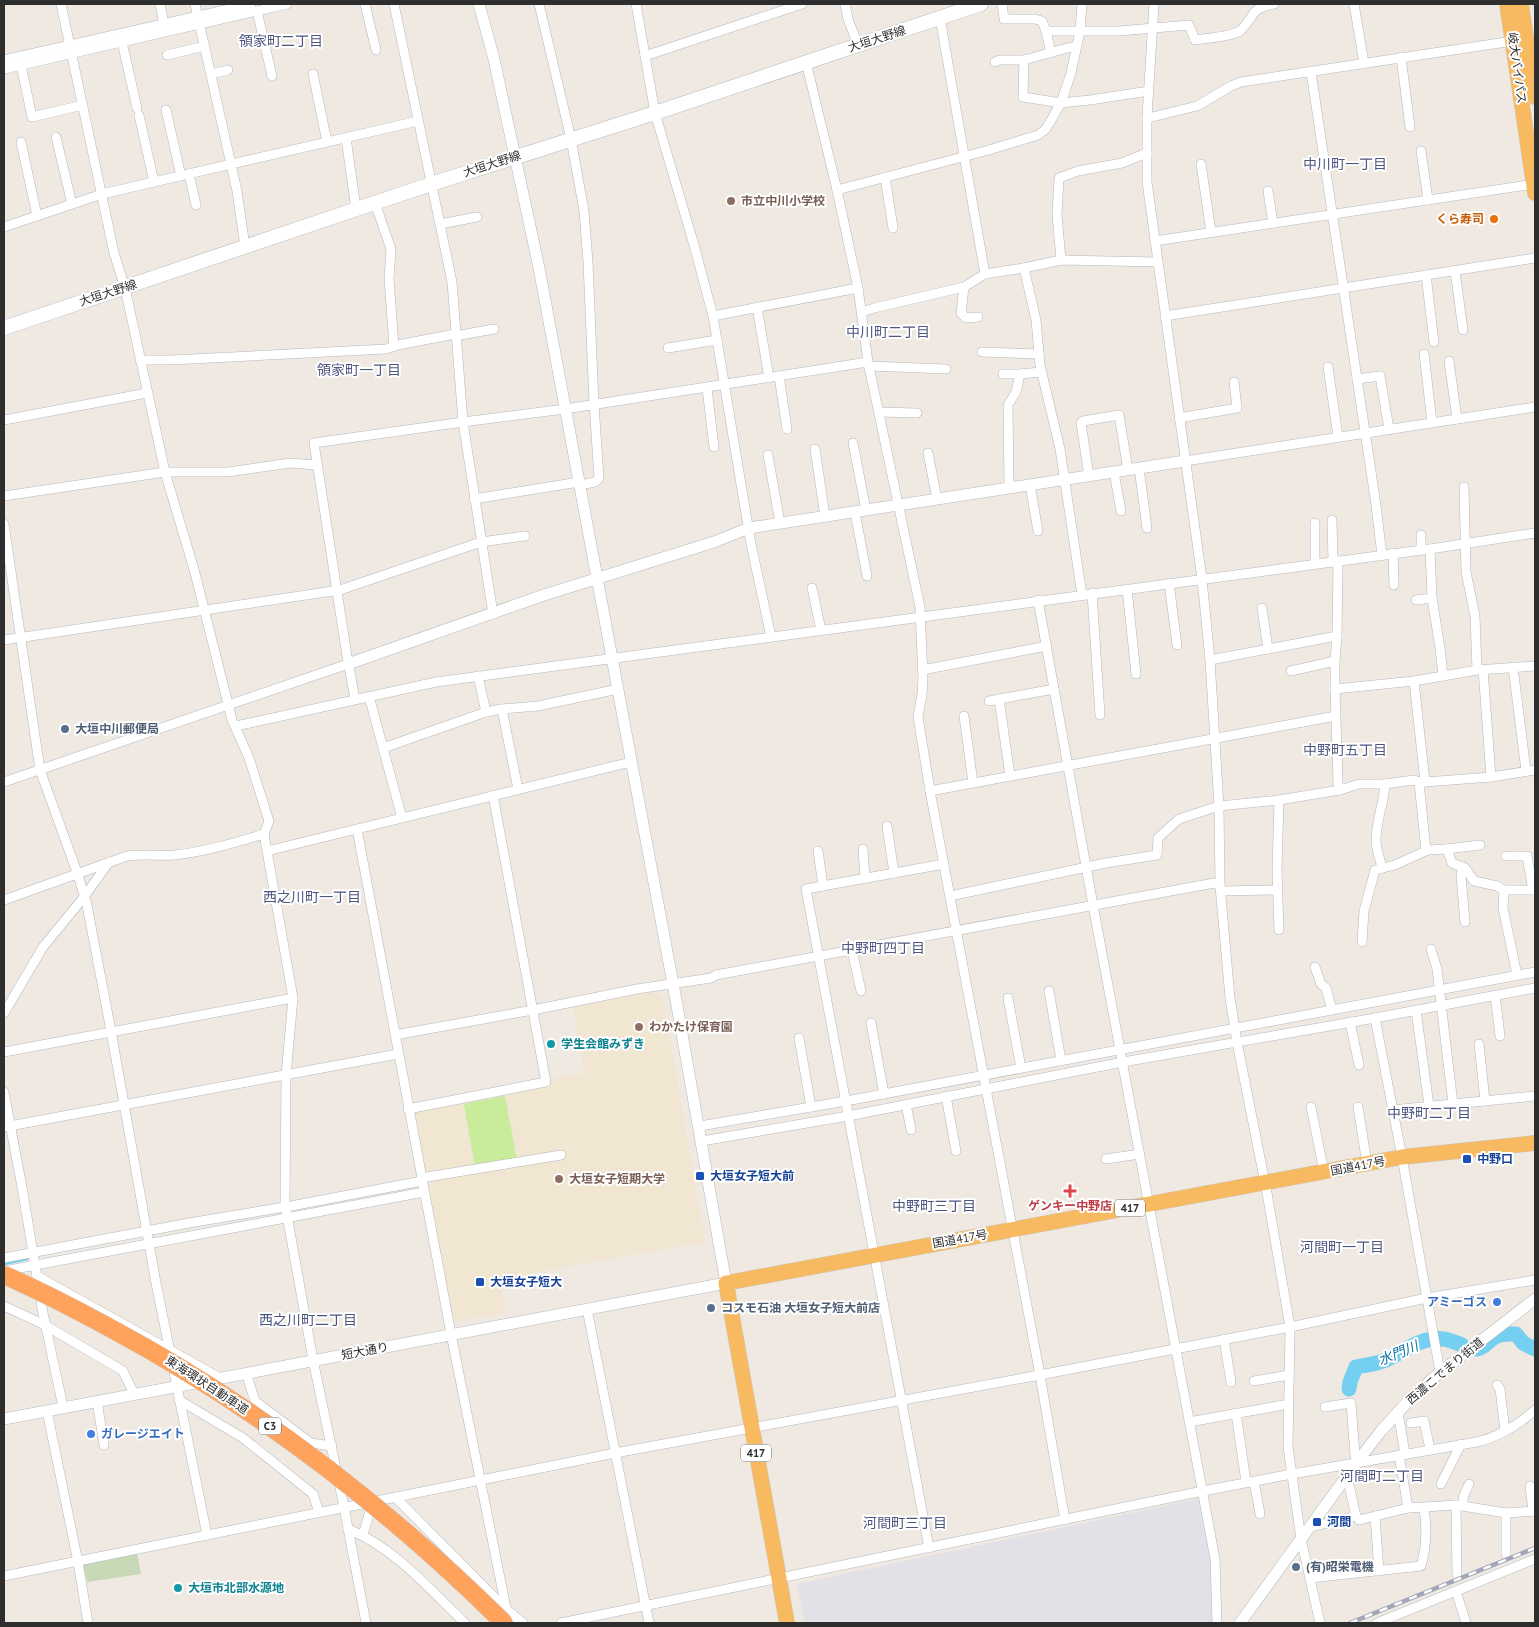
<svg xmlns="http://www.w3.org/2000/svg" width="1539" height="1627" font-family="'PT Sans','Noto Sans JP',sans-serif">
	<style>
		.industrial { fill: #e3e1e8 }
		.education { fill: #f0e6d1 }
		.cemetery { fill: #c8d9b8 }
		.pitch { fill: #c9ec9a }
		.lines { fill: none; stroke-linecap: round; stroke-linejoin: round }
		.stream { stroke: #75cff0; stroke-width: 2.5 }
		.river { stroke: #75cff0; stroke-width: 15 }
		.minor-casing { stroke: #b4b7c1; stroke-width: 10 }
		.tertiary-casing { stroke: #b4b7c1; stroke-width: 12 }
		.secondary-casing { stroke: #b4b7c1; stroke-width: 15 }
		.trunk-casing { stroke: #c9c9c9; stroke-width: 16 }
		.minor { stroke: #fff; stroke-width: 9 }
		.tertiary { stroke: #fff; stroke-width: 11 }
		.secondary { stroke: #fff; stroke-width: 14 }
		.trunk { stroke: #f8ba60; stroke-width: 15 }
		.rail-casing { stroke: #a3a6b8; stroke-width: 4.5 }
		.rail { stroke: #fff; stroke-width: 2.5; stroke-dasharray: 8; stroke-linecap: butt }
		.motorway-bridge-casing { stroke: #c9c9c9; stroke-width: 19; stroke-linecap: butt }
		.motorway-bridge { stroke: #ffa35c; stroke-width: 18 }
		.education-dot { fill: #8d6e63; stroke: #fff; stroke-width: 2 }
		.food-dot { fill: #e8710a; stroke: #fff; stroke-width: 2 }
		.service-dot { fill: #5c6f8a; stroke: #fff; stroke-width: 2 }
		.culture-dot { fill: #0f9aa8; stroke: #fff; stroke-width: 2 }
		.transit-dot { fill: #1a4fb4; stroke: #fff; stroke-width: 2 }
		.health-dot { fill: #e0444e; stroke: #fff; stroke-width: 2 }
		.shop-dot { fill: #3f7fe0; stroke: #fff; stroke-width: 2 }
		.labels { text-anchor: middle; stroke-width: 4; stroke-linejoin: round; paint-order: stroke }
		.shield { fill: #fff; stroke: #6d6d6d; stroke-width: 1 }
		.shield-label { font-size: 11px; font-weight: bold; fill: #2e2e2e }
		.street-label { font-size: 12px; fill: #2e2e2e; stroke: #fff }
		.education-label { font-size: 12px; font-weight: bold; fill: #785e54; stroke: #fff; text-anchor: start }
		.food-label { font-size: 12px; font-weight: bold; fill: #c56008; stroke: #fff; text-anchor: end }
		.service-label { font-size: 12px; font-weight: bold; fill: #4e5e75; stroke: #fff; text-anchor: start }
		.culture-label { font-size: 12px; font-weight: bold; fill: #0d838f; stroke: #fff; text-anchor: start }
		.transit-label { font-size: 12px; font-weight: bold; fill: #164399; stroke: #fff; text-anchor: start }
		.health-label { font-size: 12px; font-weight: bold; fill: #be3a42; stroke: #fff }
		.shop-label { font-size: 12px; font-weight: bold; fill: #366cbe; stroke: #fff; text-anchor: end }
		.neighbourhood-label { font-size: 14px; fill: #4d5680; stroke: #fff }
		.water-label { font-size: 14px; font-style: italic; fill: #0d6fa3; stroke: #fff }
	</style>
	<rect width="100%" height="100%" fill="#efe9e1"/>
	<polygon class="industrial" points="1202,1498 1214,1576 1216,1623 805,1623 797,1584"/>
	<polygon class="education" points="654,991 662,998 673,1056 705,1242 500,1279 505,1313 452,1322 413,1115 418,1110 550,1086 549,1080 584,1073 573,1006 606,998"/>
	<polygon class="cemetery" points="137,1552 141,1574 87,1582 83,1563"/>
	<polygon class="pitch" points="505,1096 517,1161 475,1168 464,1104"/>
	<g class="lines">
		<polyline class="stream" points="4,1264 27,1259"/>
		<g class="river">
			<path d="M1477 1349C1484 1348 1488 1341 1495 1337 1501 1333 1508 1334 1516 1334L1523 1343 1535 1349"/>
			<path d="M1349 1389 1350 1382 1356 1367C1366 1365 1376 1364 1386 1360 1405 1351 1422 1336 1444 1339 1450 1340 1457 1343 1462 1345"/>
		</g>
		<defs>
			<g id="minor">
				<polyline points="61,4 114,253 125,288 165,472 195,573 232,720 249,758 269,821 264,834 293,998 286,1075 285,1204 313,1360 344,1507 366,1623"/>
				<polyline points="160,4 164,24"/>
				<polyline points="195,4 237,191 245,247"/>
				<polyline points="365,4 376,50"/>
				<polyline points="394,4 452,282 463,422 493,614"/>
				<polyline points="539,4 571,139 584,211 588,262 594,404 599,478 595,482 580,485"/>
				<polyline points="636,4 655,113 694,245 713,316 751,544 771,637"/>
				<polyline points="845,4 848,19 858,45"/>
				<path d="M1002 4 1004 19H1035L1042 21 1046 31H1119L1189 25 1195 40C1206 38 1233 37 1241 30 1257 15 1247 10 1274 4"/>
				<polyline points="1154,4 1147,117 1147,182 1202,579 1210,660 1219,806 1220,886 1230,998 1237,1042 1267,1193 1290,1327 1288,1447 1301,1539 1320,1623"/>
				<polyline points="1354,4 1364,63"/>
				<polyline points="257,11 272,76 271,75"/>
				<polyline points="940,18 985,274"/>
				<polyline points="1046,31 1051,53"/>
				<polyline points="122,42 137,108"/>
				<polyline points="1076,47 1071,47 1024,60 1023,97 1061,103 1090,100 1149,91"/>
				<polyline points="167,55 205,46"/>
				<polyline points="645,56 802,4"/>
				<polyline points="1401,57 1410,127"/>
				<polyline points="4,60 251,4"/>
				<polyline points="806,62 837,190 858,288 868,362 920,607 923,678 922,694 918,717 930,791 1040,1375 1065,1520"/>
				<polyline points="995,62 999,60 1024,60"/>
				<polyline points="21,65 32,117 83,105"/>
				<polyline points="4,69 287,4"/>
				<polyline points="1311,72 1375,498 1382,555"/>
				<polyline points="211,74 228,70"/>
				<polyline points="313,74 327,142"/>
				<polyline points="166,110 181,176"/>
				<polyline points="139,115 154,182"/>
				<polyline points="1147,117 1152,117 1197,106 1231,86 1241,82 1513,41"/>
				<polyline points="56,137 72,204"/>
				<polyline points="346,138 356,209"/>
				<polyline points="21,142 37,216"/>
				<polyline points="1421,151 1428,200"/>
				<polyline points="1201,164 1211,232"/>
				<polyline points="189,174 196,205"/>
				<polyline points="885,177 893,228"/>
				<polyline points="837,190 989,150 1038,135 1046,129 1061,103 1071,73 1080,31 1082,4"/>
				<polyline points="1268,191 1273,223"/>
				<polyline points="375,203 391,249 389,279 394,346"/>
				<polyline points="440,224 477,217"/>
				<polyline points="4,227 102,194 418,121"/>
				<polyline points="1155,241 1534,184"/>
				<polyline points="1061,260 1057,215 1059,178 1078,171 1122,163 1147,153"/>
				<polyline points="1024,268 1036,320 1040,365 1060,449 1082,595"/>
				<polyline points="1455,271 1463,330"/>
				<polyline points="1426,275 1434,342"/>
				<polyline points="964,287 961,313 966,318 978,317"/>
				<polyline points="757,307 769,378"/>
				<polyline points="862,312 874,308 964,287 985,274 1024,268 1061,260 1157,262"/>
				<polyline points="713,316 858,288"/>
				<polyline points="1165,316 1535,258"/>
				<polyline points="455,336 494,329"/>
				<polyline points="668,348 717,340"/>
				<polyline points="982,352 1039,354"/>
				<polyline points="1424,354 1432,422"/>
				<polyline points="140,360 171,360 386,349 398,345 455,334"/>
				<polyline points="1449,361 1457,419"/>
				<polyline points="869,366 946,369"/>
				<polyline points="1328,367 1338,437"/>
				<polyline points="1003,374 1020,374"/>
				<polyline points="779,376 787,429"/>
				<polyline points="1357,379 1380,376 1389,429"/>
				<polyline points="707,388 714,447"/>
				<polyline points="879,412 917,413"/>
				<polyline points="1179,418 1237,408 1234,382"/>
				<polyline points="4,420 147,393"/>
				<polyline points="853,443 866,510"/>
				<polyline points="815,449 825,516"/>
				<polyline points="928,453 937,499"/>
				<polyline points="768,455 780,523"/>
				<polyline points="1185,461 1535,407"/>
				<polyline points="1139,468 1147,528"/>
				<polyline points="1114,472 1121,511"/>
				<polyline points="1089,476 1081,423 1083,421 1119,415 1128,470"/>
				<polyline points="1030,485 1038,531"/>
				<polyline points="1464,487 1466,572 1475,616 1477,670"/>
				<polyline points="1009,488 1008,405 1016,392 1020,374 1041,372"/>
				<polyline points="4,496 165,472 228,472 290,463 317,465"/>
				<polyline points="474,499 579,482"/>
				<polyline points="855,512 867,576"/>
				<polyline points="1332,520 1333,562"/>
				<polyline points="4,524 40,770 78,875 87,905 111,1031 156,1283 207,1535"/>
				<polyline points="1421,535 1421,550"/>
				<polyline points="1393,553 1394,585"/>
				<polyline points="1338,561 1337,636 1335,661 1335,689 1338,783 1340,790"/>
				<polyline points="1315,564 1315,523"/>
				<polyline points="1169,583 1177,645"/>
				<polyline points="812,588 821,630"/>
				<polyline points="1127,589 1136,674"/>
				<polyline points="1092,593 1100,715"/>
				<polyline points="1038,600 1093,905 1215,1559 1217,1623"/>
				<polyline points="1416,600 1432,598"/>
				<polyline points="1262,608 1268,649"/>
				<polyline points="4,640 340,590 481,542 525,536"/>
				<polyline points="1210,660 1337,636"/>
				<polyline points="1513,667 1526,771"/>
				<polyline points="1483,669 1491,777"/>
				<polyline points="922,670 1047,646"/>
				<polyline points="1291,671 1335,661"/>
				<polyline points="478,676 486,712 502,709 538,706 618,689"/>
				<polyline points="1443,676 1477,670 1535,666"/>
				<polyline points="1414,681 1425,782"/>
				<polyline points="1335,689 1414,681 1443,676 1440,648 1432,598 1430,549"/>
				<polyline points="369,696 383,748 486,712"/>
				<polyline points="355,699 347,656 314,443 463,422 565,409 868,362"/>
				<polyline points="999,699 1010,776"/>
				<polyline points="989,701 1054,689"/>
				<polyline points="502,709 518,789"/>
				<polyline points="964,716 973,783"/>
				<polyline points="236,726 436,682 1430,549 1535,533"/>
				<polyline points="383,748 402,818"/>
				<polyline points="4,782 348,664"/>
				<polyline points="1419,782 1426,851"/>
				<polyline points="930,791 1336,716"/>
				<polyline points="1279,800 1277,871 1279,930"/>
				<polyline points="887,826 894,873"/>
				<polyline points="357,829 451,1334 509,1623"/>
				<polyline points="863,849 865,878"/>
				<polyline points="1447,849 1480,845"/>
				<polyline points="267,851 631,762"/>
				<polyline points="818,851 823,886"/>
				<polyline points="1506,856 1527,856 1533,890"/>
				<polyline points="1463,867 1461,876 1465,922"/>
				<path d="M1382 868C1380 859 1376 849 1376 840 1376 821 1384 803 1385 784"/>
				<polyline points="1504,890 1503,908 1517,975"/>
				<polyline points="1221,891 1278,890"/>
				<polyline points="950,896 1106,863 1157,855 1158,838 1179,819 1219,806 1279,800 1340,790 1359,784 1385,784 1414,780 1419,782 1425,782 1491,777 1535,770"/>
				<path d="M4 900 127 856C143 854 158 856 174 855 205 852 234 843 264 834"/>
				<polyline points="1362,942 1364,911 1375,870 1395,865 1428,850 1447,849 1452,863 1465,868 1474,881 1497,886 1504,890 1535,890"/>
				<polyline points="1431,949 1437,969 1453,1104"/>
				<polyline points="852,950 861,991"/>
				<polyline points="1315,967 1321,984 1326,988 1332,1010"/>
				<polyline points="1049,991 1061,1060"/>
				<polyline points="1495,995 1500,1036"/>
				<polyline points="1008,998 1021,1068"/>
				<polyline points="1416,1010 1429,1106"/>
				<polyline points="4,1013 43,947 84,897 109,862"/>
				<polyline points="1350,1022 1359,1065"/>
				<polyline points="871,1023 884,1094"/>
				<polyline points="395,1035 533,1010 637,989 711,978 716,975 1214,883 1220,886"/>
				<polyline points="799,1038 811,1107"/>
				<polyline points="1479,1044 1485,1101"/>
				<polyline points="4,1052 293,998"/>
				<polyline points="4,1092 22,1187 43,1313 63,1407"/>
				<polyline points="946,1096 956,1151"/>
				<polyline points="906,1104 911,1130"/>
				<polyline points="1311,1107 1324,1172"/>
				<polyline points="1358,1107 1367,1164"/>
				<polyline points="408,1109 546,1082 493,795"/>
				<polyline points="1392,1110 1535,1096"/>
				<polyline points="700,1126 846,1101 1535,972"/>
				<polyline points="4,1127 398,1054"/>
				<polyline points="702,1141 848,1116 1123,1062 1375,1018"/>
				<polyline points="1106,1159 1140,1154"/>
				<polyline points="421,1178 561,1155"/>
				<polyline points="4,1258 189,1223 291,1206 422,1181"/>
				<polyline points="4,1271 424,1192"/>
				<polyline points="37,1276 220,1378"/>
				<polyline points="4,1306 45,1325 123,1371 134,1394"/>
				<polyline points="587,1309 649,1623"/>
				<polyline points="1224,1339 1231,1382"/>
				<polyline points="1440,1372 1402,1157 1375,1018 1535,988"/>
				<polyline points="246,1373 255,1401 311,1443 332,1446"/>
				<polyline points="1254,1381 1289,1375"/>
				<polyline points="1497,1385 1500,1389 1505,1431"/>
				<polyline points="179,1400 243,1438 313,1494 319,1512"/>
				<polyline points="97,1401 104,1445"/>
				<polyline points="1325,1407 1351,1403 1355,1455 1357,1462"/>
				<polyline points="47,1411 78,1562 88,1623"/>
				<polyline points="1398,1412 1405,1454"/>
				<polyline points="1236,1413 1246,1482"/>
				<polyline points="1189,1422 1289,1404"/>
				<polyline points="1411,1423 1424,1421 1430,1449"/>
				<polyline points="1399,1455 1408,1508 1456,1505 1506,1513 1535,1511"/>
				<polyline points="1347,1476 1356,1516"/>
				<polyline points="1254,1481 1260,1514"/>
				<polyline points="1441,1484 1461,1444"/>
				<polyline points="1530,1486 1533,1511"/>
				<polyline points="395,1497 506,1609 523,1623"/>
				<polyline points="1456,1505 1457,1575"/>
				<polyline points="1462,1506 1464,1495 1469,1484"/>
				<polyline points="1375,1516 1379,1571"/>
				<polyline points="1311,1527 1356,1516 1359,1520 1408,1508"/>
				<path d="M348 1529C395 1548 429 1589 465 1623"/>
				<polyline points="363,1535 372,1504"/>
				<polyline points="929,1548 806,889 944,864"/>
				<polyline points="1506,1554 1506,1513"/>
				<polyline points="4,1576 615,1453 1040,1375 1290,1327 1427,1298 1535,1280"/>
				<path d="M1310 1578 1421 1566C1427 1546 1427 1528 1424 1508"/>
				<polyline points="1456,1591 1466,1623"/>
				<path d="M561 1623 1203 1491 1292 1474 1477 1442C1499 1437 1518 1425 1535 1410"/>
				<polyline points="1377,1623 1535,1559"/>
			</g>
			<g id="tertiary">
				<polyline points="348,664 544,595 714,542 749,528 1185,461"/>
				<polyline points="4,1419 726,1283 676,1000 539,268 494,59 479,4"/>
				<polyline points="1240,1623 1357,1462 1381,1431 1410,1399 1438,1374 1535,1299"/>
			</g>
			<polyline id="secondary" points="4,328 431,184 655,113 981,4"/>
			<g id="trunk">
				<polyline points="1507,4 1535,193"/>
				<polyline points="1521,4 1535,97"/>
				<polyline points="787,1623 726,1283 1402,1157 1535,1143"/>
			</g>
		</defs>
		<use href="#minor" class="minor-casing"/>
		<use href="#tertiary" class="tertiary-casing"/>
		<use href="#secondary" class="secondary-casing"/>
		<use href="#trunk" class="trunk-casing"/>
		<use href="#minor" class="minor"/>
		<use href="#tertiary" class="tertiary"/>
		<use href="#secondary" class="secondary"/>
		<use href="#trunk" class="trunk"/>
		<defs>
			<polyline id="rail" points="1350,1623 1535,1548"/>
		</defs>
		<use href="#rail" class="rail-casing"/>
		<use href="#rail" class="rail"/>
		<defs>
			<path id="motorway-bridge" d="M4 1275C41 1291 77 1310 112 1329 257 1407 387 1507 504 1623"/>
		</defs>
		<use href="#motorway-bridge" class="motorway-bridge-casing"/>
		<use href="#motorway-bridge" class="motorway-bridge"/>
	</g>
	<g class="education-dot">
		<circle cx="731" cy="201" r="5"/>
		<circle cx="639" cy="1027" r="5"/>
		<circle cx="559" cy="1179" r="5"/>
	</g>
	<circle class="food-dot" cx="1494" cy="219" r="5"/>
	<g class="service-dot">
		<circle cx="65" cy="729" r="5"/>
		<circle cx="711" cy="1308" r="5"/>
		<circle cx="1296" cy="1567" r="5"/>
	</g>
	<g class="culture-dot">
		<circle cx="551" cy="1044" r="5"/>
		<circle cx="178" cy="1588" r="5"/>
	</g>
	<g class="transit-dot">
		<rect x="1462" y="1154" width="10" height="10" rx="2.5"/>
		<rect x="695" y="1171" width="10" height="10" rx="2.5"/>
		<rect x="475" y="1277" width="10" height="10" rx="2.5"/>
		<rect x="1312" y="1517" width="10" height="10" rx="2.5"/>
	</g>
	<path class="health-dot" d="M1067.5 1183.5h5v5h5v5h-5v5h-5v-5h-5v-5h5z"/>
	<g class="shop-dot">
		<circle cx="1497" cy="1302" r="5"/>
		<circle cx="91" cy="1434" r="5"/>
	</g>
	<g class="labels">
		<g class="shield">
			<rect x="1115" y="1199.5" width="30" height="17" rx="4"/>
			<rect x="259" y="1417.5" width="22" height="17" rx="4"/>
			<rect x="741" y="1444.5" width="30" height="17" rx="4"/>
		</g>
		<g class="shield-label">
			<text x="1130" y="1212">417</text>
			<text x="270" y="1430">C3</text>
			<text x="756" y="1457">417</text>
		</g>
		<g class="street-label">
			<text transform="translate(877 39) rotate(-18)" y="4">大垣大野線</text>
			<text transform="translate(1517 68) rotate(82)" y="4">岐大バイパス</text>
			<text transform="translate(492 164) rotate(-18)" y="4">大垣大野線</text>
			<text transform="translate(108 293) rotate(-18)" y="4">大垣大野線</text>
			<text transform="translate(1358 1166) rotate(-11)" y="4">国道417号</text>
			<text transform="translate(960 1239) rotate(-10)" y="4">国道417号</text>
			<text transform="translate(365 1351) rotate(-11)" y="4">短大通り</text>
			<text transform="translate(1445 1371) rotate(-40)" y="4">西濃こでまり街道</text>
			<text transform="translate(207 1385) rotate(33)" y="4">東海環状自動車道</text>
		</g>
		<g class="education-label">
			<text x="741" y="205">市立中川小学校</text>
			<text x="649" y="1031">わかたけ保育園</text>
			<text x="569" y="1183">大垣女子短期大学</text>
		</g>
		<g class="food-label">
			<text x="1484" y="223">くら寿司</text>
		</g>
		<g class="service-label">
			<text x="75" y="733">大垣中川郵便局</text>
			<text x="721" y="1312">コスモ石油 大垣女子短大前店</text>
			<text x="1306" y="1571">(有)昭栄電機</text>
		</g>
		<g class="culture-label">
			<text x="561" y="1048">学生会館みずき</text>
			<text x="188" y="1592">大垣市北部水源地</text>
		</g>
		<g class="transit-label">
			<text x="1477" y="1163">中野口</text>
			<text x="710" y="1180">大垣女子短大前</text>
			<text x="490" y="1286">大垣女子短大</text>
			<text x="1327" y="1526">河間</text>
		</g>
		<g class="health-label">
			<text x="1070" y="1210">ゲンキー中野店</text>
		</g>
		<g class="shop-label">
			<text x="1487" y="1306">アミーゴス</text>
			<text x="101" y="1438" text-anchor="start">ガレージエイト</text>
		</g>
		<g class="neighbourhood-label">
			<text x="281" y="46">領家町二丁目</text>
			<text x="1345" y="169">中川町一丁目</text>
			<text x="888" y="337">中川町二丁目</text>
			<text x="359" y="375">領家町一丁目</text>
			<text x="1345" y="755">中野町五丁目</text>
			<text x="312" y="902">西之川町一丁目</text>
			<text x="883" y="953">中野町四丁目</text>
			<text x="1429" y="1118">中野町二丁目</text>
			<text x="934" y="1211">中野町三丁目</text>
			<text x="1342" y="1252">河間町一丁目</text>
			<text x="308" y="1325">西之川町二丁目</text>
			<text x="1382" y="1481">河間町二丁目</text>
			<text x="905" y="1528">河間町三丁目</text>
		</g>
		<g class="water-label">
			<text transform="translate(1398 1353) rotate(-22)" y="5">水門川</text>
		</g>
	</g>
	<rect width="1539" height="1627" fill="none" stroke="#2e2e2e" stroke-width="10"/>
</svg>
